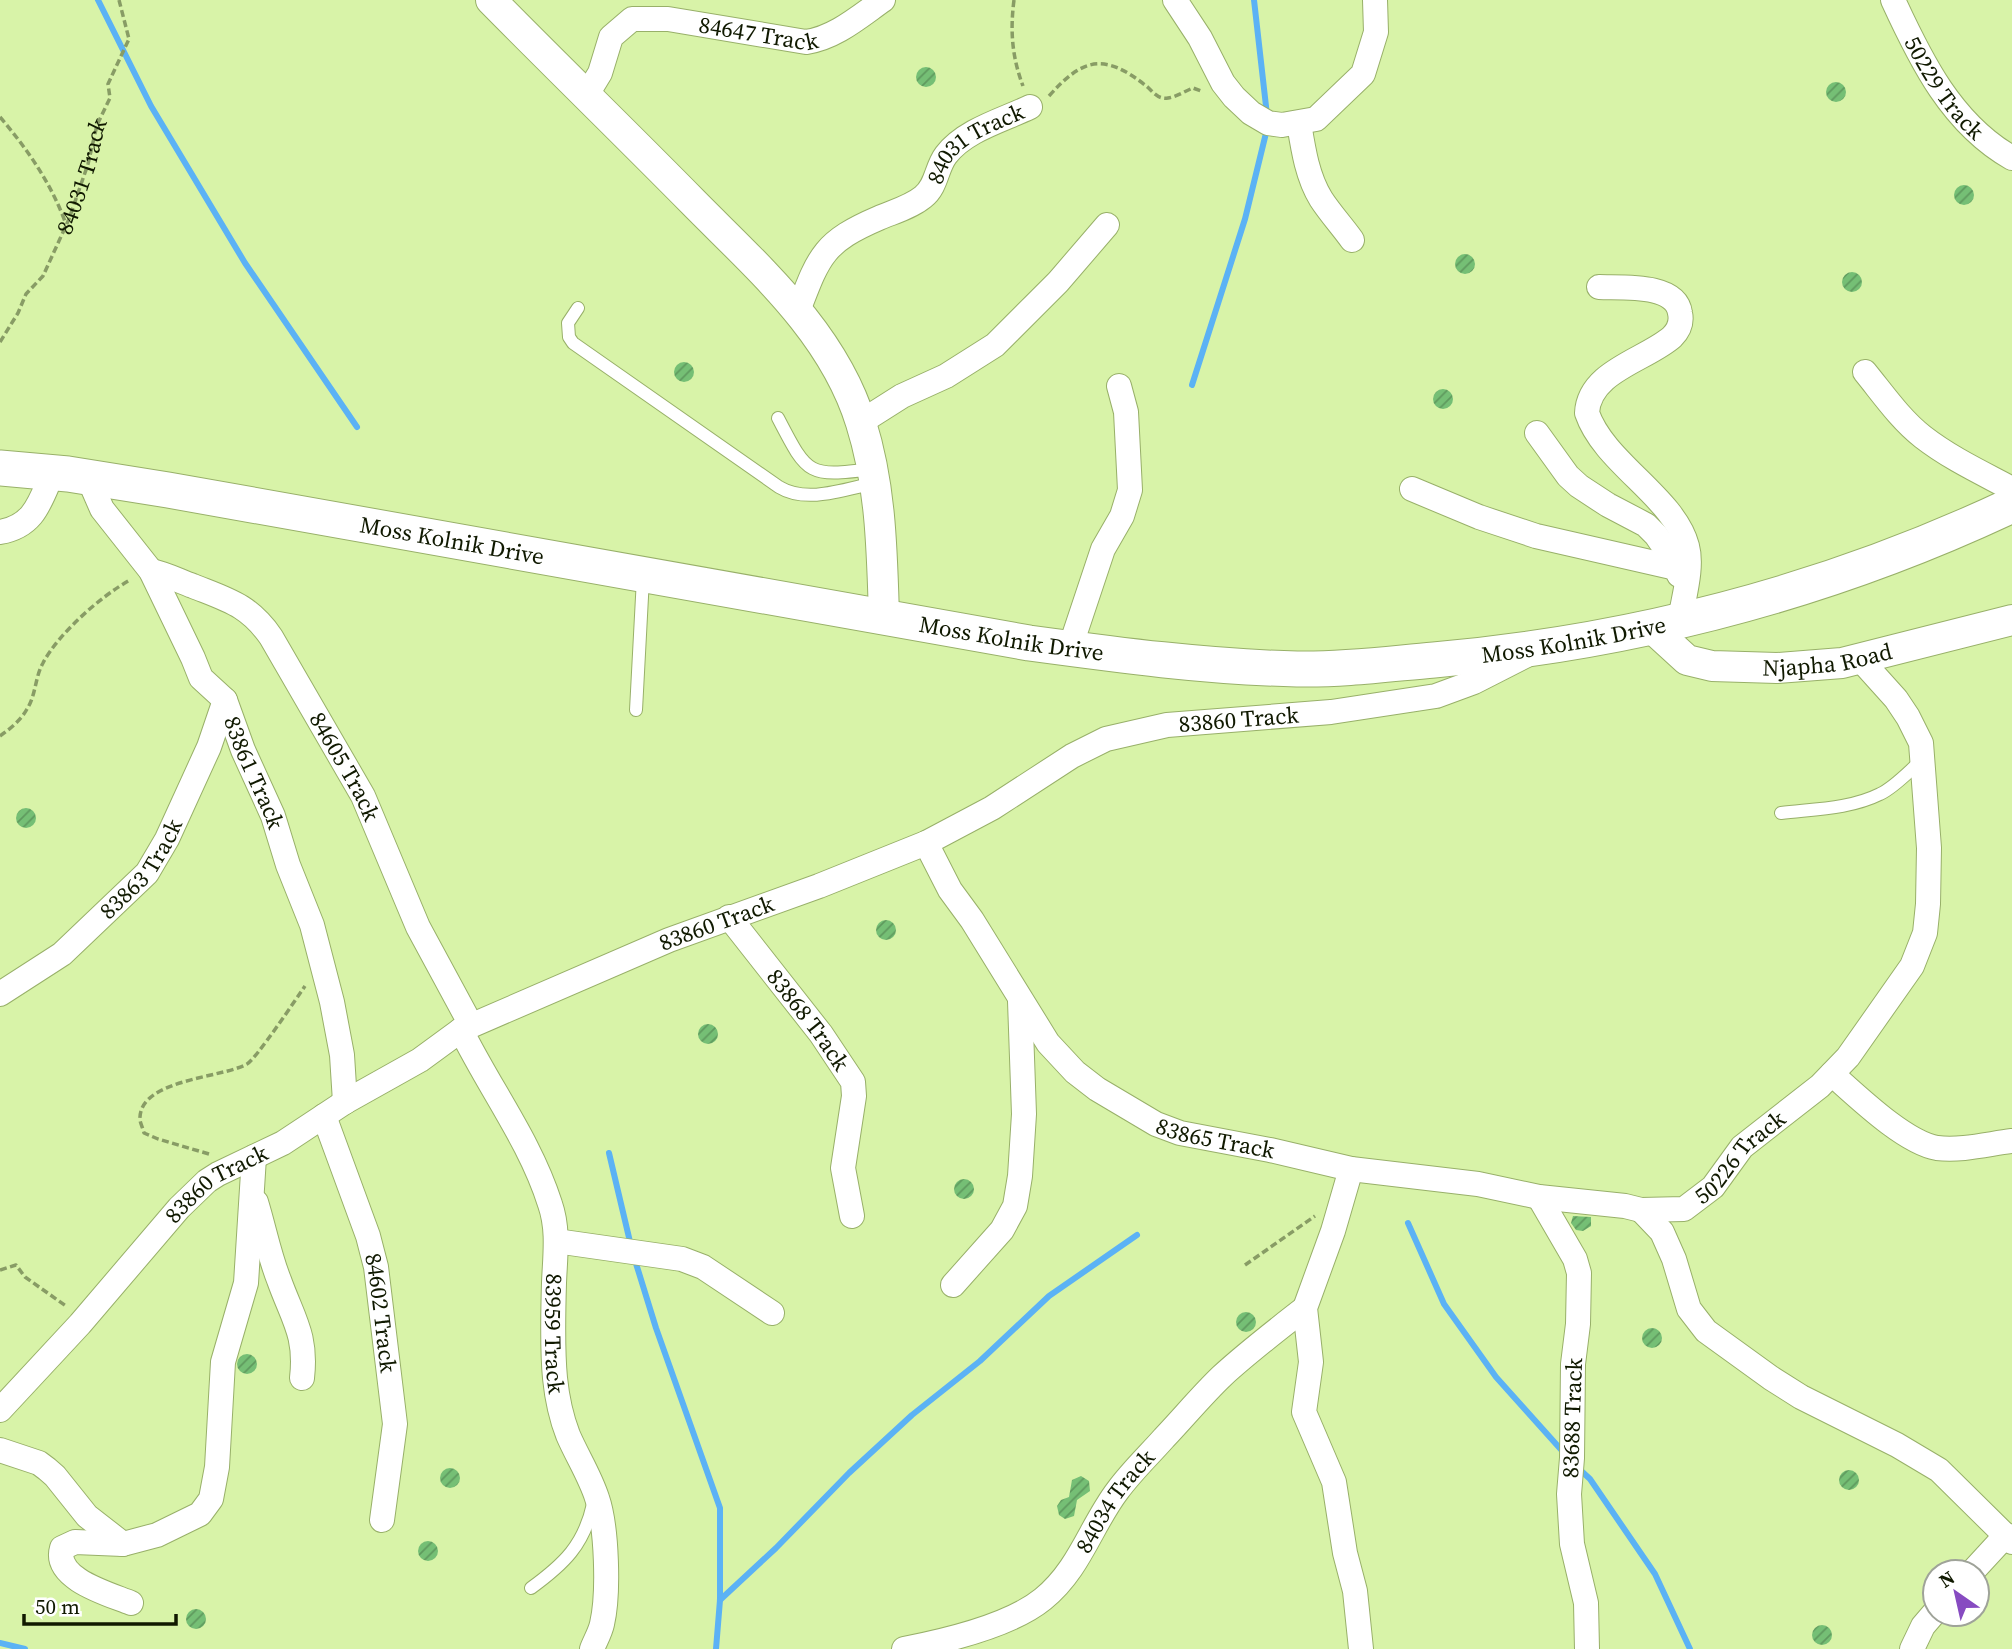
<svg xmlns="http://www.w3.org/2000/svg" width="2012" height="1649" font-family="'Source Serif 4',serif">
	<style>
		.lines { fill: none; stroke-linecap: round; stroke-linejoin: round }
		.stream { stroke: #5bb2f5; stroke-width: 6 }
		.building { fill: url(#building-hatch) }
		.service-casing { stroke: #98b069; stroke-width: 14 }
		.minor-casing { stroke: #98b069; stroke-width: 26 }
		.tertiary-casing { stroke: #98b069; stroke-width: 32 }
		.secondary-casing { stroke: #98b069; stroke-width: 37 }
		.path { stroke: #889c65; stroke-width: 3.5; stroke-dasharray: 7 3.5; stroke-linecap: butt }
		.service { stroke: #fff; stroke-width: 12 }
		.minor { stroke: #fff; stroke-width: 24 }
		.tertiary { stroke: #fff; stroke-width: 30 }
		.secondary { stroke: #fff; stroke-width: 35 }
		.labels { text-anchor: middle; stroke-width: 5; stroke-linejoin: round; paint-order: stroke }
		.street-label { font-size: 23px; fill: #101900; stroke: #fff }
	</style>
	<defs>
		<pattern id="building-hatch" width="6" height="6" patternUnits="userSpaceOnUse" patternTransform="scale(1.75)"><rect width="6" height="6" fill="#75bf75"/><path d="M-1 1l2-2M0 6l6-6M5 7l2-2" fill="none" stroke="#5f9a5e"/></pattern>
	</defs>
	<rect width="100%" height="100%" fill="#d8f3a8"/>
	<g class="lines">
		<g class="stream">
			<polyline points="98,0 151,106 245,263 357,427"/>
			<polyline points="1254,0 1267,115"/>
			<polyline points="1192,385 1245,219 1267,129"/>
			<polyline points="609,1153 631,1246"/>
			<polyline points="1408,1223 1444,1304 1496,1377 1565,1454"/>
			<polyline points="634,1257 656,1328 720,1508 720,1600 716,1649"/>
			<polyline points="1577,1467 1590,1479 1655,1574 1690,1649"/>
			<polyline points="720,1600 776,1548 849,1473 912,1415 980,1361 1049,1296 1137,1235"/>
			<polyline points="0,1643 25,1649"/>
		</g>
	</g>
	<g class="building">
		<circle cx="926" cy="77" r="10"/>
		<circle cx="1836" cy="92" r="10"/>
		<circle cx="1964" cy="195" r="10"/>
		<circle cx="1465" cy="264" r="10"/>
		<circle cx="1852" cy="282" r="10"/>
		<circle cx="684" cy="372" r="10"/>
		<circle cx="1443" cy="399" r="10"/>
		<circle cx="26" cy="818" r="10"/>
		<circle cx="886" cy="930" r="10"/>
		<circle cx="708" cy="1034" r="10"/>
		<circle cx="964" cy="1189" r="10"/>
		<polygon points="1573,1216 1591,1217 1591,1226 1583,1231 1576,1230 1571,1223"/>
		<circle cx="1246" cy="1322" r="10"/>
		<circle cx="1652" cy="1338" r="10"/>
		<circle cx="247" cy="1364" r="10"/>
		<circle cx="450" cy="1478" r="10"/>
		<circle cx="1849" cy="1480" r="10"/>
		<polygon points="1081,1476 1089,1481 1090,1491 1077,1500 1074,1516 1065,1519 1059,1515 1057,1506 1061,1500 1069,1497 1072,1480"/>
		<circle cx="428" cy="1551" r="10"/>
		<circle cx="196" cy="1619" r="10"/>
		<circle cx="1822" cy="1635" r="10"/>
	</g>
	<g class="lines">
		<defs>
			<g id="service">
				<path d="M578 308 568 323 569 337 573 343 779 487C807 504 845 489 875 483"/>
				<path d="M778 418C808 476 808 477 873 469"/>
				<polyline points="636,710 643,578"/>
				<path d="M1781 813C1814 809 1850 809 1880 794 1895 787 1909 771 1923 759"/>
				<path d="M531 1588C564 1564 584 1545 593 1504"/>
			</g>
			<g id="minor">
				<polyline points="1175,0 1200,38 1223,83 1234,97 1251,113 1268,123 1282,125 1316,119 1363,74 1376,32 1375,0"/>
				<path id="s2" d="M1893 0C1921 61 1952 124 2012 158"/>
				<path id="s3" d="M586 96 600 73 611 37 632 19H668L806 42C835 38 860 16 883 0"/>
				<path d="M1299 123C1303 148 1307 176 1321 199 1330 213 1342 226 1352 240"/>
				<path d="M1599 287C1622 288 1676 283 1680 313 1682 322 1679 330 1672 337 1646 360 1589 371 1587 413 1604 463 1674 497 1687 546 1693 568 1683 599 1680 621"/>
				<path id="s4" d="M798 311C819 256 823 242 879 218 893 212 911 207 923 197 937 186 936 168 946 155 965 130 1003 120 1030 107"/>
				<path d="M1865 372C1883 394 1900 419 1923 437 1950 458 1982 473 2012 489"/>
				<polyline points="861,422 902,396 946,376 995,345 1058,282 1107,225"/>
				<polyline points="1537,433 1568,476 1579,486 1608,505 1646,525 1656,535 1671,557 1679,575"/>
				<path id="s5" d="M88 477 102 509 151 571 193 658 201 678 225 700 243 750 273 816 288 865 312 925 332 1002 342 1055 345 1102"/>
				<polyline points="1412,489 1479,517 1536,536 1676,568"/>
				<path d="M0 532C35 526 40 501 53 472"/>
				<path id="s6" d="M151 571C166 574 179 581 193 586 228 600 249 605 271 637L363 796 418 927 471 1025"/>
				<polyline points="1070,648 1103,549 1122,516 1130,490 1126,412 1119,386"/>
				<path id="s7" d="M926 843 950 890 972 920 1048 1043 1075 1072 1097 1089 1156 1124 1180 1133 1270 1150 1351 1169 1478 1184 1539 1197 1625 1206 1641 1210 1684 1209 1713 1187 1742 1147 1820 1086 1848 1057 1912 966 1925 933 1928 904 1929 848 1921 743 1908 717 1896 699 1860 659"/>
				<path id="s8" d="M729 917 821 1034 853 1082 854 1096 843 1168 852 1216"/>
				<path id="s9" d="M0 994 62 954 147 873 167 839 209 747 225 700"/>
				<path id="s10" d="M461 1030C490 1089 530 1141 550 1204 559 1230 555 1256 554 1283 553 1315 552 1347 555 1378 557 1398 561 1417 568 1435 577 1456 590 1476 597 1498 607 1527 609 1594 602 1624 600 1633 595 1641 592 1649"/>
				<path d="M1832 1074C1857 1096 1904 1142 1937 1148 1961 1151 1988 1144 2012 1141"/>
				<path id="s11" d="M324 1116 368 1236 376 1267 395 1424 382 1520"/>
				<polyline points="1351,1169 1333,1231 1305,1308 1311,1362 1304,1412 1334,1482 1345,1553 1355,1591 1361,1649"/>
				<polyline points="1539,1197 1575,1259 1579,1273 1578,1324 1573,1364 1572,1458 1569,1494 1572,1544 1586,1603 1587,1649"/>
				<path d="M256 1202C264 1228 269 1255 279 1280 293 1319 307 1335 302 1378"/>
				<polyline points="1641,1210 1662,1232 1674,1259 1689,1309 1706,1331 1771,1378 1801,1397 1897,1445 1939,1470 2012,1542"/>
				<polyline points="556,1241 682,1259 703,1267 772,1313"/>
				<polyline points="953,1285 1002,1230 1015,1206 1020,1176 1024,1114 1020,1001"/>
				<path id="s12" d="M0 1410 80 1324 179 1208 207 1181 218 1174 283 1143 345 1102 420 1060 461 1030 669 940 819 886 926 843 992 808 1072 756 1106 739 1167 725 1331 712 1436 696 1474 682 1525 656"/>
				<polyline points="0,1450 39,1463 47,1469 55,1476 87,1516 123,1544"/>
				<polyline points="1972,1572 2006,1535"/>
				<path d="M131 1603C109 1594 53 1579 62 1548L75 1542 123 1544 157 1535 200 1514 211 1499 217 1467 223 1362 246 1283 254 1157"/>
				<path id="s13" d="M904 1649C945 1641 1010 1626 1043 1599 1080 1569 1091 1525 1118 1490 1132 1471 1149 1455 1164 1438 1184 1417 1202 1395 1222 1376 1248 1352 1277 1330 1305 1308"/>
				<polyline points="1912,1649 1923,1626 1935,1612"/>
			</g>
			<g id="tertiary">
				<path d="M491 0C558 68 626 134 693 202 758 268 833 332 861 423 881 486 882 551 884 617"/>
				<path id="s14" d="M1652 628 1687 660 1712 666 1777 668 1842 663 2012 620"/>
			</g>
			<g id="secondary">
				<path id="s15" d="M0 468 68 474 168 490 1029 643C1118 655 1207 667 1297 669 1343 670 1388 664 1434 660 1634 642 1830 591 2012 505"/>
			</g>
		</defs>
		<use href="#service" class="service-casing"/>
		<use href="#minor" class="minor-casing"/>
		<use href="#tertiary" class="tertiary-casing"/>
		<use href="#secondary" class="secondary-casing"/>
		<g class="path">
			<path d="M1014 0C1010 31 1012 57 1023 86"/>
			<path d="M1049 96C1082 59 1103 52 1145 85 1152 90 1157 100 1168 98 1176 97 1185 91 1193 88L1201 91"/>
			<path d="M0 117C28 150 51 183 66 224"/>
			<path id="s1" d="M0 342 18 313 26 294 43 276 69 219 88 164 97 125 110 98 108 84 129 39 119 0"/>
			<path d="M0 736C10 729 21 720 27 709 36 695 35 677 43 663 58 634 101 596 130 580"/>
			<path d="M209 1154 158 1139 144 1133C143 1128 139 1121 140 1117 142 1079 222 1078 247 1064 256 1059 296 999 305 986"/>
			<polyline points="1245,1265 1315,1216"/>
			<polyline points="0,1270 16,1265 25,1277 66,1306"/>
		</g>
		<use href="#service" class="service"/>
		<use href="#minor" class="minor"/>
		<use href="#tertiary" class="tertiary"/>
		<use href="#secondary" class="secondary"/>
	</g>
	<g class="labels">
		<g class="street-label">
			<text dy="8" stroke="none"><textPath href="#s3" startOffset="220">84647 Track</textPath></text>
			<text dy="8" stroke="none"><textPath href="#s2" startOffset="102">50229 Track</textPath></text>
			<text dy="8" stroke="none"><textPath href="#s4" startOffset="256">84031 Track</textPath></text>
			<text dy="8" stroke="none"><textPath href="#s1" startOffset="187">84031 Track</textPath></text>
			<text dy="8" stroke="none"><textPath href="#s15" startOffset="458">Moss Kolnik Drive</textPath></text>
			<text dy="8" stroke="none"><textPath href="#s15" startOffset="1026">Moss Kolnik Drive</textPath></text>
			<text dy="8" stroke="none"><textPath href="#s15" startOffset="1592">Moss Kolnik Drive</textPath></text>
			<text dy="8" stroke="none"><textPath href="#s14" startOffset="189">Njapha Road</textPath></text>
			<text dy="8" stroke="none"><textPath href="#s12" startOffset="1449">83860 Track</textPath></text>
			<text dy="8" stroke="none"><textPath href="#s6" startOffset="289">84605 Track</textPath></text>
			<text dy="8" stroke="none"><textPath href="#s5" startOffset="343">83861 Track</textPath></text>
			<text dy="8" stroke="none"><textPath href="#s9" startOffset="191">83863 Track</textPath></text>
			<text dy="8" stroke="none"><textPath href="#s12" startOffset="882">83860 Track</textPath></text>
			<text dy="8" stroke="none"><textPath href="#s8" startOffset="130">83868 Track</textPath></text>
			<text dy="8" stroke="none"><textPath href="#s7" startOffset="432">83865 Track</textPath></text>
			<text dy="8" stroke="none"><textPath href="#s7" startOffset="984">50226 Track</textPath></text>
			<text dy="8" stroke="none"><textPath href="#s12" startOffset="315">83860 Track</textPath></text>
			<text dy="8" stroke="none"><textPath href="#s11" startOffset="206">84602 Track</textPath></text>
			<text dy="8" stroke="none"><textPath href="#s10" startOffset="326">83959 Track</textPath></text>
			<text transform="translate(1572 1418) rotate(-88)" y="8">83688 Track</text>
			<text dy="8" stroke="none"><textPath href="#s13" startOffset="271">84034 Track</textPath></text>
		</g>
	</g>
	<g transform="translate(1956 1593) rotate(326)"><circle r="33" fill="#ffffff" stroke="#9fa399" stroke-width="2"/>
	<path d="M0-5L12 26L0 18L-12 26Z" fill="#874bc1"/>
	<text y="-10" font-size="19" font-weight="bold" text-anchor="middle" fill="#101900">N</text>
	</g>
	<path d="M24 1614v10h152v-10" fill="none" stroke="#101900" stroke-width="3.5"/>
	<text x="35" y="1614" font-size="21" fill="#101900" stroke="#ffffff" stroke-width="5" paint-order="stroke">50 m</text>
</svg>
